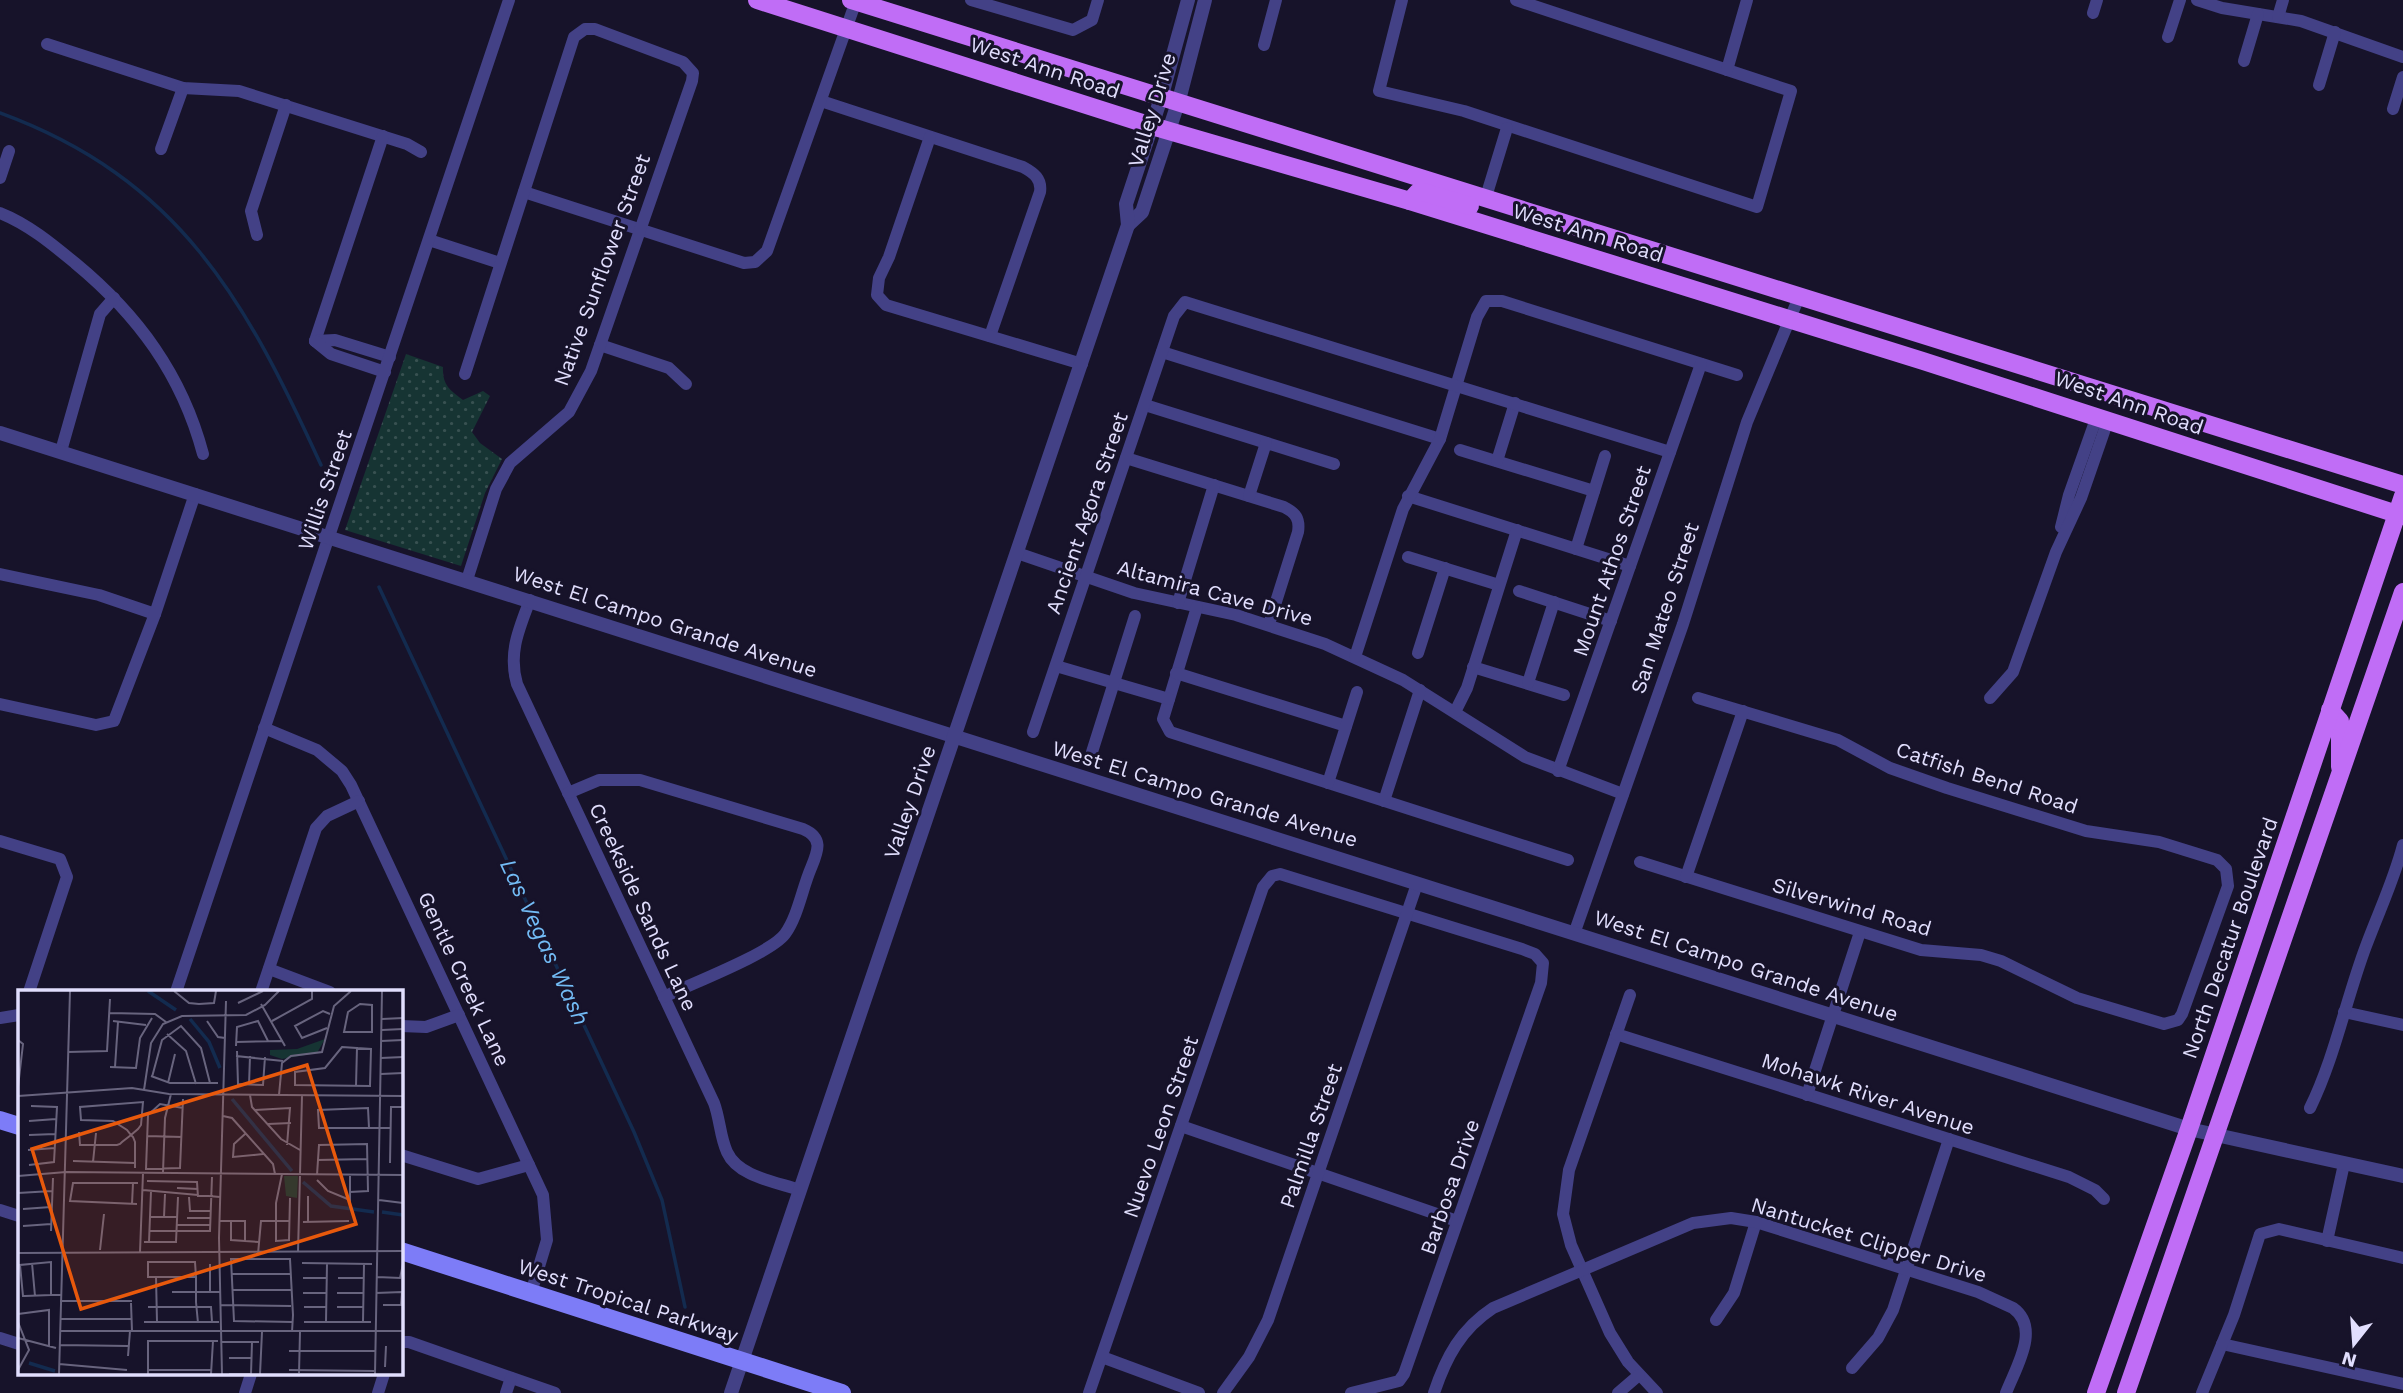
<svg xmlns="http://www.w3.org/2000/svg" width="2403" height="1393" font-family="'Work Sans',sans-serif">
	<style>
		.green { fill: url(#green-dots) }
		.lines { fill: none; stroke-linecap: round; stroke-linejoin: round }
		.stream { stroke: #132b4f; stroke-width: 3.5 }
		.minor { stroke: #434186; stroke-width: 12 }
		.tertiary { stroke: #434186; stroke-width: 14 }
		.secondary { stroke: #7d7cf7; stroke-width: 18 }
		.primary { stroke: #c06df6; stroke-width: 18 }
		.labels { text-anchor: middle; stroke-width: 6; stroke-linejoin: round; paint-order: stroke }
		.street-label { font-size: 21px; fill: #e1defd; stroke: #17132a }
		.water-label { font-size: 23px; font-style: italic; fill: #73bcf6; stroke: #17132a }
		.inset-river { fill: none; stroke: #132b4f; stroke-width: 3.5 }
		.inset-road { fill: none; stroke: #68647e; stroke-width: 2 }
		.view { fill: #e8590c; fill-opacity: 0.15; stroke: #e8590c; stroke-width: 3.5 }
		.inset-edge { fill: none; stroke: #e1defd; stroke-width: 3.5 }
	</style>
	<defs>
		<pattern id="green-dots" width="8" height="8" patternUnits="userSpaceOnUse" patternTransform="scale(1.75)"><rect width="8" height="8" fill="#163433"/><path d="M2 2h.1M6 6h.1" fill="none" stroke="#385151" stroke-width="1.8" stroke-linecap="round"/></pattern>
	</defs>
	<rect width="100%" height="100%" fill="#17132a"/>
	<path class="green" d="M406 354 443 367C442 384 449 390 463 400L483 391 490 396 472 432 480 443 502 459 485 493 461 566 345 530Z"/>
	<g class="lines">
		<g class="stream">
			<path d="M0 113C180 179 246 301 321 465"/>
			<polyline points="379,587 634,1132 662,1200 685,1307"/>
		</g>
		<g class="minor">
			<polyline points="971,0 1073,30 1092,20 1098,0"/>
			<polyline points="1402,0 1379,91 1464,111 1757,207 1791,91 1516,0"/>
			<polyline points="2197,0 2222,8 2301,21 2403,57"/>
			<polyline points="2093,13 2097,0"/>
			<polyline points="2278,17 2283,0"/>
			<polyline points="2168,37 2180,0"/>
			<polyline points="47,44 183,88 239,91 407,144 421,152"/>
			<polyline points="1264,45 1276,0"/>
			<polyline points="2244,61 2258,14"/>
			<polyline points="1727,70 1747,0"/>
			<polyline points="2319,85 2335,32"/>
			<path d="M821 101 1023 167C1034 173 1042 179 1040 192L990 336"/>
			<polyline points="2393,109 2403,77"/>
			<polyline points="930,137 889,257 879,278 877,295 886,305 1082,364"/>
			<polyline points="161,149 183,88"/>
			<polyline points="0,178 9,151"/>
			<polyline points="524,192 744,263 755,262 767,251 856,1"/>
			<polyline points="1485,200 1507,128"/>
			<path d="M0 213C28 224 52 244 75 263 138 315 182 375 203 454"/>
			<polyline points="257,235 251,211 286,105"/>
			<polyline points="429,240 500,263"/>
			<polyline points="315,341 383,136"/>
			<polyline points="315,341 335,340 390,357"/>
			<polyline points="315,341 331,354 385,372"/>
			<polyline points="600,345 669,368 686,384"/>
			<polyline points="1162,352 1440,439"/>
			<polyline points="465,374 574,37 585,29 595,29 683,62 693,73 692,81 591,371 569,412 510,463 496,489 467,580"/>
			<polyline points="1145,405 1334,464"/>
			<polyline points="1460,450 1594,491"/>
			<polyline points="61,451 100,314 114,298"/>
			<path d="M1126 458 1284 507C1296 513 1300 519 1298 532L1269 624"/>
			<polyline points="1497,461 1515,403"/>
			<polyline points="1249,496 1266,443"/>
			<polyline points="1408,496 1630,566"/>
			<polyline points="2061,527 2069,495 2097,416"/>
			<polyline points="1576,549 1605,456"/>
			<polyline points="1017,553 1134,593 1236,615 1325,644 1403,680 1525,757 1623,794"/>
			<polyline points="1408,557 1499,585"/>
			<polyline points="0,574 99,595 155,614"/>
			<polyline points="1519,591 1611,621"/>
			<path d="M530 600C519 629 508 653 517 684L714 1103C720 1119 720 1137 727 1152 738 1177 777 1182 800 1190"/>
			<polyline points="1178,603 1214,485"/>
			<polyline points="1197,607 1163,719 1170,732 1568,860"/>
			<polyline points="1418,653 1445,568"/>
			<polyline points="1355,657 1403,509 1440,439 1477,317 1486,301 1502,301 1737,375"/>
			<polyline points="1056,666 1169,699"/>
			<polyline points="1473,667 1564,695"/>
			<polyline points="1176,673 1346,726"/>
			<polyline points="1528,683 1554,602"/>
			<polyline points="1990,698 2013,672 2056,552 2081,498 2108,420"/>
			<polyline points="0,704 96,725 114,721 155,614 195,494"/>
			<polyline points="1455,712 1467,688 1517,530"/>
			<polyline points="264,728 317,750 342,771 351,785 543,1195 547,1240 531,1293"/>
			<polyline points="1033,732 1174,316 1185,302 1670,452"/>
			<polyline points="1092,752 1135,616"/>
			<polyline points="1558,771 1701,364"/>
			<polyline points="1328,783 1357,692"/>
			<path d="M568 793 599 780H640L803 829C824 838 818 851 811 868 802 889 798 916 785 934 770 954 690 984 664 997"/>
			<polyline points="1384,801 1420,690"/>
			<polyline points="0,841 60,859 67,877 29,992"/>
			<polyline points="1640,862 1921,950 1981,955 2001,961 2077,998 2164,1024 2178,1020 2182,1014 2228,886 2226,869 2217,860 2159,842 2086,831 1947,788 1890,768 1838,740 1698,698"/>
			<polyline points="1686,877 1743,711"/>
			<polyline points="1574,934 1683,624 1747,422 1799,297"/>
			<polyline points="269,969 330,992"/>
			<polyline points="176,992 509,0"/>
			<polyline points="261,992 316,828 327,816 359,801"/>
			<polyline points="1630,995 1569,1170 1563,1214 1571,1245 1610,1333 1628,1362 1657,1393"/>
			<polyline points="2344,1012 2403,1025"/>
			<polyline points="0,1018 19,1015"/>
			<polyline points="401,1026 426,1027 459,1015"/>
			<polyline points="1616,1034 2069,1177 2095,1190 2104,1199"/>
			<polyline points="1807,1095 1860,932"/>
			<path d="M2310 1108C2335 1057 2346 999 2366 946 2379 911 2394 880 2403 845"/>
			<polyline points="1181,1126 1457,1221"/>
			<polyline points="401,1155 478,1179 529,1165"/>
			<polyline points="0,1210 19,1216"/>
			<polyline points="2327,1241 2344,1164"/>
			<polyline points="1716,1320 1734,1293 1756,1222"/>
			<polyline points="0,1338 19,1344"/>
			<polyline points="401,1342 409,1342 555,1393"/>
			<polyline points="2222,1344 2403,1384"/>
			<polyline points="1102,1357 1199,1393"/>
			<polyline points="1852,1368 1878,1338 1893,1310 1949,1139"/>
			<polyline points="245,1393 251,1374"/>
			<polyline points="378,1393 384,1374"/>
			<polyline points="506,1393 511,1378"/>
			<polyline points="1089,1393 1263,887 1272,876 1280,874 1522,949 1535,954 1543,963 1541,983 1404,1374 1399,1381 1351,1393"/>
			<polyline points="1223,1393 1249,1357 1268,1320 1417,884"/>
			<path d="M1434 1393C1446 1357 1461 1329 1493 1308L1693 1223 1731 1218 1756 1222 1978 1292 2013 1308C2041 1328 2016 1367 2006 1393"/>
			<polyline points="1618,1393 1639,1375"/>
			<polyline points="2202,1393 2234,1315 2260,1234 2279,1229 2403,1258"/>
		</g>
		<g class="tertiary">
			<polyline points="1128,225 1142,212 1179,100 1205,0"/>
			<polyline points="0,433 2189,1129 2403,1176"/>
			<polyline points="731,1393 1128,225 1126,204 1162,95 1188,0"/>
		</g>
		<g class="secondary">
			<polyline points="0,1120 19,1126"/>
			<polyline points="401,1251 842,1393"/>
		</g>
		<g class="primary">
			<polyline points="757,0 1152,126 1410,201 1923,361 2403,516"/>
			<path d="M851 0C1369 160 1885 326 2403 485"/>
			<polyline points="1410,201 1418,192 1423,192 1470,206"/>
			<polyline points="2330,710 2340,721 2340,767"/>
			<polyline points="2096,1393 2189,1129 2403,496"/>
			<polyline points="2126,1393 2403,592"/>
		</g>
	</g>
	<g class="labels">
		<g class="street-label">
			<text transform="translate(1045 68) rotate(18)" y="7">West Ann Road</text>
			<text transform="translate(1152 110) rotate(-73)" y="7">Valley Drive</text>
			<text transform="translate(1588 233) rotate(17)" y="7">West Ann Road</text>
			<text transform="translate(602 270) rotate(-70)" y="7">Native Sunflower Street</text>
			<text transform="translate(2129 403) rotate(19)" y="7">West Ann Road</text>
			<text transform="translate(325 490) rotate(-71)" y="7">Willis Street</text>
			<text transform="translate(1087 513) rotate(-71)" y="7">Ancient Agora Street</text>
			<text transform="translate(1612 561) rotate(-71)" y="7">Mount Athos Street</text>
			<text transform="translate(1215 593) rotate(15)" y="7">Altamira Cave Drive</text>
			<text transform="translate(1665 608) rotate(-72)" y="7">San Mateo Street</text>
			<text transform="translate(665 622) rotate(18)" y="7">West El Campo Grande Avenue</text>
			<text transform="translate(1987 778) rotate(18)" y="7">Catfish Bend Road</text>
			<text transform="translate(1205 794) rotate(17)" y="7">West El Campo Grande Avenue</text>
			<text transform="translate(910 802) rotate(-71)" y="7">Valley Drive</text>
			<text transform="translate(643 907) rotate(65)" y="7">Creekside Sands Lane</text>
			<text transform="translate(1852 907) rotate(16)" y="7">Silverwind Road</text>
			<text transform="translate(2230 938) rotate(-71)" y="7">North Decatur Boulevard</text>
			<text transform="translate(1746 966) rotate(18)" y="7">West El Campo Grande Avenue</text>
			<text transform="translate(464 979) rotate(65)" y="7">Gentle Creek Lane</text>
			<text transform="translate(1868 1094) rotate(18)" y="7">Mohawk River Avenue</text>
			<text transform="translate(1161 1127) rotate(-71)" y="7">Nuevo Leon Street</text>
			<text transform="translate(1311 1136) rotate(-71)" y="7">Palmilla Street</text>
			<text transform="translate(1450 1187) rotate(-71)" y="7">Barbosa Drive</text>
			<text transform="translate(1869 1240) rotate(17)" y="7">Nantucket Clipper Drive</text>
			<text transform="translate(628 1301) rotate(18)" y="7">West Tropical Parkway</text>
		</g>
		<g class="water-label">
			<text transform="translate(545 942) rotate(65)" y="8">Las Vegas Wash</text>
		</g>
	</g>
	<g transform="translate(18 990)">
		<rect width="385" height="385" fill="#17132a"/>
		<path d="M307 49 299 63 264 69 252 65V60L279 59ZM266 186H280L279 208 268 206Z" fill="#163433"/>
		<path class="inset-river" d="M130 1 158 20M172 29 191 52 202 78M214 109 274 181M285 192 313 216 356 222M364 222 385 225M11 373 37 381"/>
		<path class="inset-road" d="M156 1 171 13 181 14 196 13 198 1M220 13 245 1M243 14 267 56M342 14 354 15V42H326L330 22ZM92 23 137 24 148 32M364 29 385 28M95 31 128 35M189 31 200 47 207 48M254 31 294 9V1M309 38 284 48 277 36 305 21 312 24M364 40 385 39M149 44 168 61 178 94M0 50 5 54 0 97M363 51 385 50M218 52 265 51M218 56 219 37 240 31 250 51M324 57 353 59 352 96 277 95V82L307 78ZM219 61 220 94 245 95 247 67M50 62 89 61 92 9M218 66 265 71M363 68 385 67M92 77 118 78 122 48 134 28M97 77 100 32M363 84 385 83M133 86 152 93H200M134 87 144 50 163 36 183 58 192 93M150 93 157 64M231 95 232 66M338 96 339 57M126 100 133 53 145 34 164 26 228 25 247 15 261 1M232 105 234 117 263 149 282 160M261 105 264 73 273 66 304 62 316 16 333 1M0 106 114 98 151 104 385 106M165 118 142 114 130 125 128 179 162 178 165 109M237 120 272 118 269 155M205 126 214 128 255 174 257 184M11 131 38 129M250 134 273 133M351 138 350 118 300 120 301 138H372M61 142 62 155H99L102 154 104 152 113 145 120 139 123 135 125 112 62 117 63 130 95 131 109 140 113 145 115 147 117 152V178M227 144 216 154 215 167 245 164M11 145 37 144M129 146 164 147M10 160 37 158M299 170 350 169M55 171 117 173M75 172 78 143M372 173 373 117H385M11 175 36 172 39 117 13 116M145 182 147 128 153 104M264 184 258 213V251L271 250 272 208M299 185 301 155 349 154 350 201 332 202M0 186 48 182 385 185M299 190 310 201 332 210M129 191 179 192 180 207M159 198 180 199M125 200 202 207M0 203 34 201M171 207 172 221H193M361 210 385 213M114 214 115 193M119 214 52 211 55 193H120M332 217V185M5 219 33 217M132 227H160M146 227 147 204M169 228H193M202 231H227V251M213 231V250L241 252M285 232 331 231M290 232V206M158 235H193M5 236 33 234M33 241 35 188M131 241H192L194 187M126 252H158L160 207M131 252 133 201M82 260 86 224M122 262 125 183M280 262 284 106M0 263 385 261M240 264 243 231H271M14 273 17 306M284 273 354 274M192 274V302M213 284H272M138 287 139 332M178 287H130V272H177L178 287V312L180 333M359 287 382 288 385 274M285 288H308M320 288H346M214 300H274M154 302H202M285 303H308M319 303H346M358 303 384 302M33 305V272L2 275 5 306H7L33 305H43M42 311H114M113 313 114 341M203 315 273 316M365 315H383L384 302M130 317H193L194 332M286 317H308M319 317H346M0 324 31 320V357M42 329H113M0 332 11 360 0 380M126 332H201M286 332H353M308 332 309 274M345 332 346 274M43 341H385M274 342 275 325 272 269H213L216 331 274 332M0 348 38 358M204 352H241M42 355 110 356M271 361H357M110 366 112 341M211 368H234M41 374 109 380M367 377 368 356M130 380H193M271 380 357 381M281 383 282 342M41 384 52 1M130 384V351H200M193 384 195 351M204 384 201 248 208 11M211 384H233M233 384 234 352M242 384 244 342M357 384 364 1"/>
		<path class="view" d="M289 75 338 234 63 319 14 159Z"/>
		<rect width="385" height="385" class="inset-edge"/>
	</g>
	<g transform="translate(2354 1344) rotate(197)" stroke="#17132a" stroke-width="5" paint-order="stroke">
	<path d="M0-5L12 26L0 18L-12 26Z" fill="#e1defd"/>
	<text y="-10" font-size="19" font-weight="bold" text-anchor="middle" fill="#e1defd">N</text>
	</g>
</svg>
